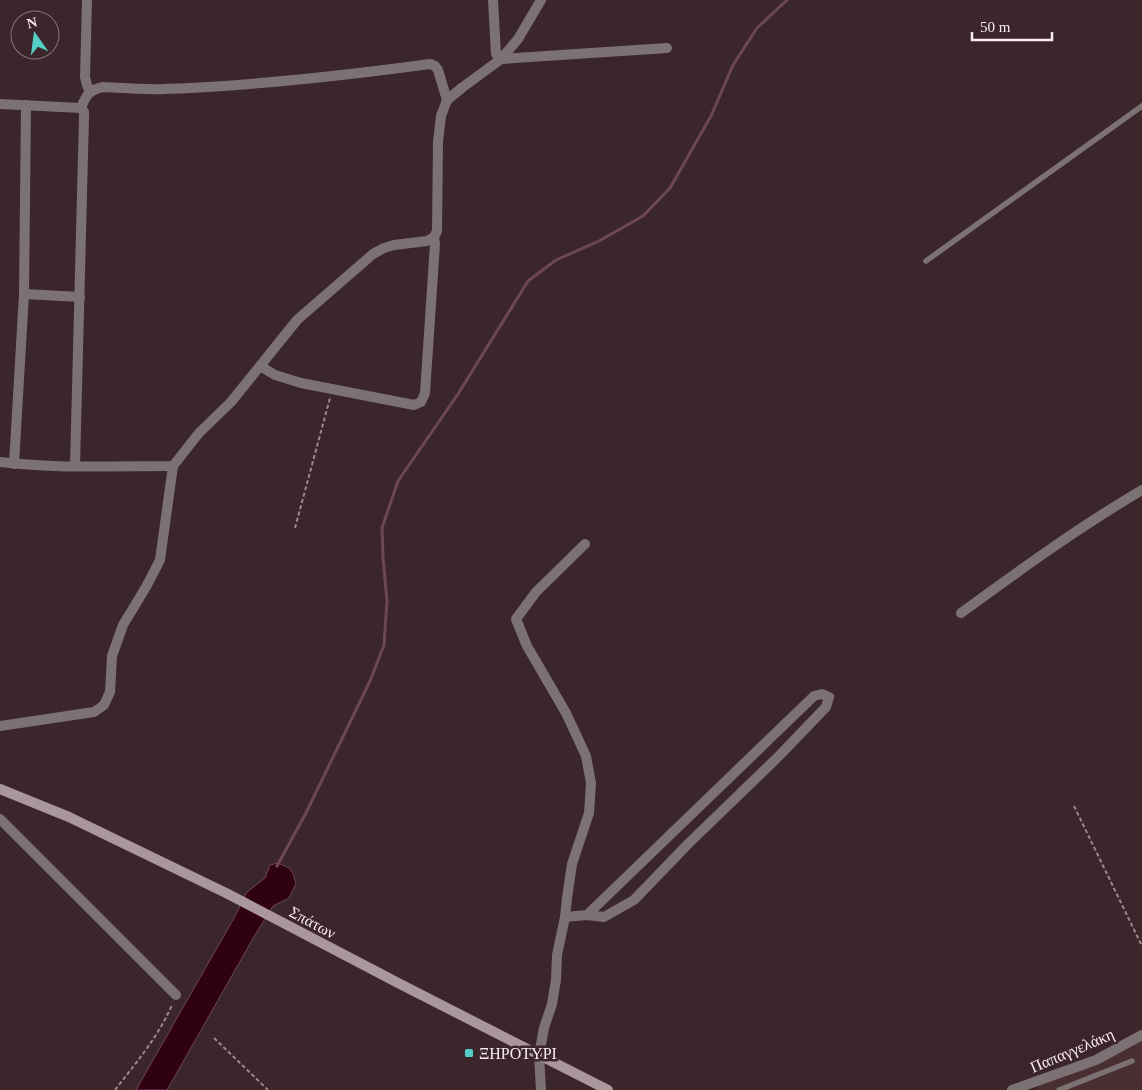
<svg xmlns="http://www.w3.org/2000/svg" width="1142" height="1090" font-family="'Times New Roman',serif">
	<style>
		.built { fill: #492e34 }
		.water { fill: #300112; stroke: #6d4854 }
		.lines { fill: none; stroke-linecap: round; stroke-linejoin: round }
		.stream { stroke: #6d4854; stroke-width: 3 }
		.path { stroke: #9a888c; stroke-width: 2; stroke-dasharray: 4 2.5; stroke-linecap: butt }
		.lane { stroke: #7c7173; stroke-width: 5.5 }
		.street { stroke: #7c7173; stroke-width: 10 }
		.secondary { stroke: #a9979b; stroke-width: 10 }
		.poi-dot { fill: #55cec6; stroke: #3b262b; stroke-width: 2 }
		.labels { text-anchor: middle; stroke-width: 5; stroke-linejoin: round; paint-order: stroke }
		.street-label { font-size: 16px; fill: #fbedef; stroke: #3b262b }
		.poi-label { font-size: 16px; fill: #fbedef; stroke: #3b262b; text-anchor: start }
	</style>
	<rect width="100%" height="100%" fill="#3b262b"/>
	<polygon class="built" points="1142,1038 1142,1080 1141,1090 1036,1090 1037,1085"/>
	<path class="water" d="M278 863C292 869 292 869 296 884L289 898 273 906 255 935 167 1090H136L234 918 247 892 265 878 270 865Z"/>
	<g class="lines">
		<polyline class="stream" points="277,866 306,813 370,681 384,645 387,601 383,557 382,528 398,481 458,394 528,281 556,260 599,241 643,216 670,188 711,116 733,65 757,28 787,0"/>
		<g class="path">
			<polyline points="295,528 330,398"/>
			<polyline points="1074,806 1142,946"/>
			<polyline points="214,1038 268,1090"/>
			<path d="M115 1090C136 1063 158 1037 172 1005"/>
		</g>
		<g class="lane">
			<polyline points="926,261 1142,106"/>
			<polyline points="1059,1090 1132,1061"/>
		</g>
		<g class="street">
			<polyline points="87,0 85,77 87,85 90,92"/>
			<polyline points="493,0 496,54 501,59 667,48"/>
			<polyline points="0,104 81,108"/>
			<path d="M81 108C86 95 89 90 103 87 123 88 144 90 164 89 253 86 341 76 430 64L435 66 438 70 447 100"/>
			<polyline points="24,294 80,297"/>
			<polyline points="260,366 275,375 301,383 414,405 421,402 425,393 435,244 434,237"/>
			<path d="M0 462C57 469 115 466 173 466L199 433 231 402 297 320 373 254 384 248 394 245 427 241 434 237 437 231 438 142 441 116 447 100 463 87 501 59 518 39 541 0"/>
			<polyline points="14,464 24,294 26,105"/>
			<polyline points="75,466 84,117 84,112 81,108"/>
			<path d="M961 613C1020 570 1079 527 1142 490"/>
			<polyline points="0,726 94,712 104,705 110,692 112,656 123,625 146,587 160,560 173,466"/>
			<polyline points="0,819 176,995"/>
			<polyline points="565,917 567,898 572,864 589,813 591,783 586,756 566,713 527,646 516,619 536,592 585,544"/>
			<polyline points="541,1090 539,1055 544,1028 552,1004 556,980 557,955 565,917 587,915 604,917 634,900 688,844 779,756 826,707 829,697 822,694 814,696 587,915"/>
			<polyline points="1012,1090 1096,1060 1142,1035"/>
		</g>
		<polyline class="secondary" points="0,789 69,817 228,894 402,985 608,1090"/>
	</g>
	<rect class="poi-dot" x="464" y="1048" width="10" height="10" rx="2.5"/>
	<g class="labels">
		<g class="street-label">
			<text transform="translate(313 922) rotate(28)" y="6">Σπάτων</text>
			<text transform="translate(1072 1050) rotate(-23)" y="6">Παπαγγελάκη</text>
		</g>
		<g class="poi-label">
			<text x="479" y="1059">ΞΗΡΟΤΥΡΙ</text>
		</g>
	</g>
	<g transform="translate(35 35) rotate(346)"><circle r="24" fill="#3b262b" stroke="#887679"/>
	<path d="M0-4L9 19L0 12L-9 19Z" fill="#55cec6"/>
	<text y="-8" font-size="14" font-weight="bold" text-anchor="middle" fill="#fbedef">N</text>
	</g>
	<path d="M972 32v8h80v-8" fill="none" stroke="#fbedef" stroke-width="2.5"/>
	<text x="980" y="32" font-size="15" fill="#fbedef" stroke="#3b262b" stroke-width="4" paint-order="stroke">50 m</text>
</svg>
